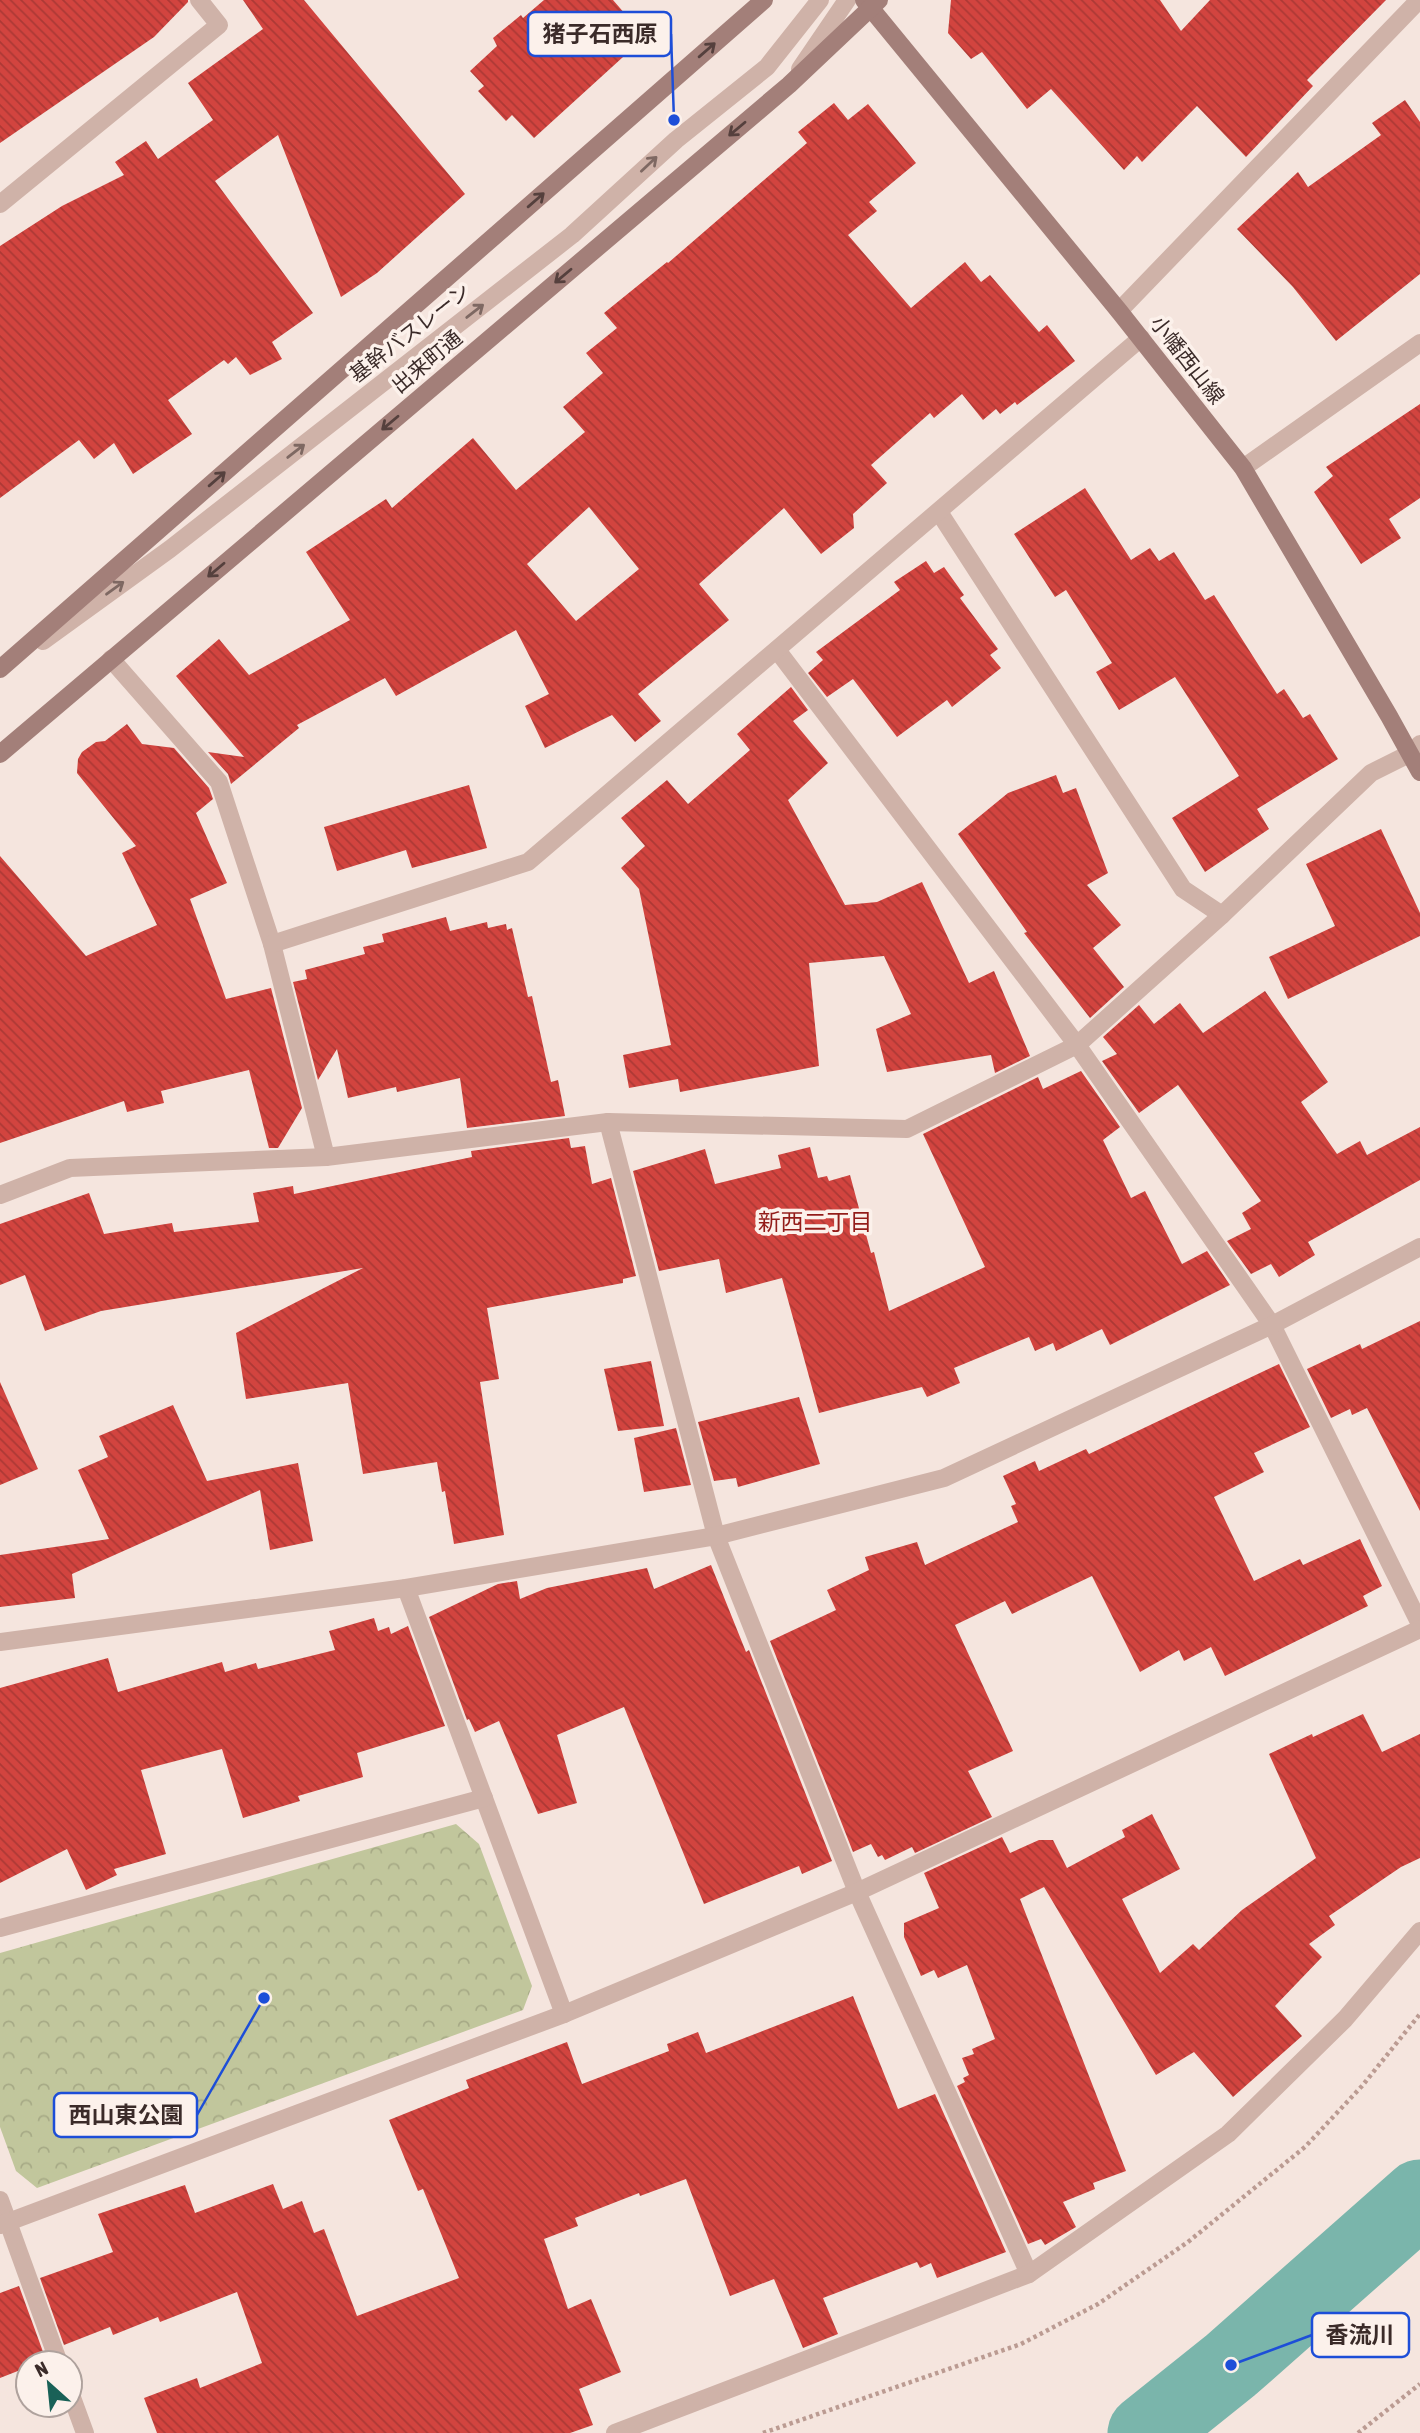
<svg xmlns="http://www.w3.org/2000/svg" width="1420" height="2433" font-family="'Asap Condensed','Noto Sans JP',sans-serif">
	<style>
		.forest { fill: url(#forest-crowns) }
		.lines { fill: none; stroke-linecap: round; stroke-linejoin: round }
		.river { stroke: #7ab5ab; stroke-width: 77 }
		.building { fill: url(#building-back-hatch); fill-rule: evenodd }
		.path { stroke: #bb9b92; stroke-width: 4.5; stroke-dasharray: 3.5 3.5; stroke-linecap: butt }
		.street { stroke: #cfb2a8; stroke-width: 18 }
		.secondary { stroke: #a37f79; stroke-width: 18 }
		.oneway { stroke: #55403d }
		.oneway2 { stroke: #7e6862 }
		.labels { text-anchor: middle; stroke-width: 7; stroke-linejoin: round; paint-order: stroke }
		.street-label { font-size: 21px; fill: #3b2b29; stroke: #fcf1eb }
		.neighbourhood-label { font-size: 23px; fill: #931c19; stroke: #fcf1eb }
		.leader { fill: none; stroke: #1d4ed8; stroke-width: 2.5 }
		.callout-dot { fill: #1d4ed8; stroke: #fcf1eb; stroke-width: 2.5 }
		.callout { fill: #fcf1eb; stroke: #1d4ed8; stroke-width: 2.5 }
		.callout-label { font-size: 23px; text-anchor: middle; font-weight: bold; fill: #3b2b29 }
	</style>
	<defs>
		<pattern id="forest-crowns" width="20" height="18" patternUnits="userSpaceOnUse" patternTransform="scale(1.75)"><rect width="20" height="18" fill="#c1c69c"/><path d="M2 6a3 3 0 1 1 6 0M12 15a3 3 0 1 1 6 0" fill="none" stroke="#a7aa86"/></pattern>
		<pattern id="building-back-hatch" width="6" height="6" patternUnits="userSpaceOnUse" patternTransform="scale(1.75)"><rect width="6" height="6" fill="#d2443f"/><path d="M-1 5l2 2M0 0l6 6M5-1l2 2" fill="none" stroke="#ac3935"/></pattern>
	</defs>
	<rect width="100%" height="100%" fill="#f5e5de"/>
	<polygon class="forest" points="456,1824 479,1844 532,1986 523,2010 37,2188 16,2171 0,2127 0,1953"/>
	<g class="lines">
		<polyline class="river" points="1146,2433 1231,2365 1420,2198"/>
	</g>
	<g class="building">
		<polygon points="0,0 188,0 188,2 154,37 0,143"/>
		<polygon points="243,0 304,0 465,194 377,273 341,297 278,135 215,181 313,313 272,342 282,359 250,375 236,357 228,364 224,360 168,400 192,434 133,474 114,443 94,459 79,440 0,498 0,246 62,206 124,175 115,162 146,141 158,159 213,120 188,83 263,29"/>
		<polygon points="544,0 613,0 645,37 534,138 512,115 506,121 478,91 484,86 470,71 497,46 493,38 521,15 523,18"/>
		<polygon points="951,0 1160,0 1181,31 1210,0 1386,0 1307,80 1313,86 1246,157 1197,106 1142,162 1137,156 1124,170 1051,89 1027,109 982,52 971,59 948,33"/>
		<polygon points="1405,100 1420,122 1420,274 1336,341 1293,287 1237,229 1298,172 1308,187 1381,135 1372,123"/>
		<path d="M834 103 848 120 868 104 916 163 869 202 877 211 848 235 911 308 965 262 981 282 990 275 1039 332 1047 325 1075 361 1017 405 1015 402 1000 414 996 409 983 420 962 394 934 418 930 413 871 465 887 483 853 514 854 528 821 554 784 508 699 584 729 620 638 694 661 721 635 742 612 715 545 748 525 706 549 694 516 630 396 696 385 678 297 725 299 728 231 784 228 774 208 752 244 757 176 676 219 639 249 675 350 620 306 552 386 499 392 508 473 438 516 490 585 432 563 407 603 373 586 353 617 328 604 313 667 262 668 263 807 143 798 132ZM589 507 639 569 576 621 527 564Z"/>
		<polygon points="1420,404 1420,498 1389,519 1401,538 1361,564 1314,492 1333,476 1326,467"/>
		<polygon points="1085,488 1131,560 1150,548 1159,561 1174,552 1205,600 1214,595 1277,694 1284,689 1303,718 1310,714 1338,759 1257,809 1269,829 1205,872 1172,818 1239,776 1175,677 1119,710 1096,672 1112,663 1066,590 1055,597 1014,534"/>
		<polygon points="926,561 934,573 944,567 964,595 960,598 998,649 990,655 1001,668 952,707 947,700 897,737 853,679 827,697 808,673 823,660 816,652 900,590 894,582"/>
		<polygon points="791,687 808,710 793,721 828,763 788,800 845,905 877,902 922,882 969,983 994,971 1030,1056 995,1073 991,1055 887,1072 876,1029 911,1014 884,956 809,963 819,1066 680,1092 678,1079 629,1088 623,1055 671,1045 639,889 621,868 645,846 621,818 667,780 688,804 750,750 737,734"/>
		<polygon points="127,724 142,744 174,748 209,788 213,799 196,813 227,883 190,899 226,999 271,988 302,1108 278,1148 269,1148 249,1070 161,1091 164,1103 127,1112 124,1101 0,1143 0,856 86,956 157,925 122,853 136,846 77,773 78,759 82,752 96,742 105,741"/>
		<polygon points="1056,775 1063,793 1076,788 1108,873 1087,885 1121,925 1093,948 1124,987 1090,1018 1024,933 1027,932 958,834 1008,793"/>
		<polygon points="469,785 487,848 412,868 406,850 337,871 324,827"/>
		<polygon points="1381,829 1420,913 1420,936 1288,999 1269,957 1335,926 1306,864"/>
		<polygon points="446,917 450,931 487,922 488,928 506,924 507,930 512,928 528,997 532,996 551,1082 558,1080 565,1116 467,1128 460,1078 397,1092 396,1087 348,1098 337,1049 318,1080 293,982 307,979 305,970 365,954 363,947 384,942 382,934"/>
		<polygon points="1265,991 1328,1082 1301,1102 1337,1154 1360,1141 1367,1155 1420,1127 1420,1180 1308,1242 1315,1255 1279,1277 1271,1264 1251,1274 1227,1241 1251,1229 1242,1213 1261,1201 1178,1085 1139,1113 1102,1061 1117,1054 1103,1037 1139,1005 1154,1024 1180,1003 1203,1033"/>
		<polygon points="1081,1071 1120,1127 1103,1140 1131,1198 1145,1191 1182,1264 1207,1251 1230,1285 1110,1345 1102,1329 1056,1351 1053,1343 1035,1351 1029,1337 954,1368 960,1383 927,1397 922,1387 819,1413 782,1278 726,1293 719,1259 659,1271 633,1171 705,1149 715,1184 781,1168 778,1155 810,1147 818,1178 827,1176 829,1181 850,1175 871,1253 874,1252 889,1311 985,1267 923,1134 1038,1077 1043,1089"/>
		<polygon points="569,1138 571,1148 585,1146 592,1184 611,1178 636,1276 623,1279 623,1283 487,1308 499,1379 480,1382 504,1535 454,1544 445,1491 442,1492 437,1462 363,1474 348,1383 246,1399 236,1333 363,1268 101,1311 45,1331 25,1275 0,1285 0,1224 89,1193 104,1234 172,1223 174,1232 259,1222 253,1193 293,1186 294,1194 472,1157 471,1151"/>
		<polygon points="1420,1321 1420,1511 1367,1408 1352,1415 1350,1409 1331,1418 1307,1369 1360,1344 1362,1349"/>
		<polygon points="651,1361 664,1426 618,1431 604,1369"/>
		<polygon points="1279,1364 1310,1427 1254,1453 1264,1472 1214,1497 1254,1581 1300,1559 1303,1565 1360,1539 1382,1586 1363,1596 1368,1606 1225,1676 1211,1647 1184,1661 1179,1650 1140,1672 1092,1576 1012,1614 1005,1601 955,1625 1013,1751 968,1771 992,1817 915,1853 912,1847 885,1860 882,1855 878,1857 871,1844 853,1852 770,1641 836,1610 827,1590 869,1570 865,1557 917,1542 925,1565 1018,1522 1011,1506 1016,1504 1003,1476 1035,1461 1039,1471 1086,1449 1089,1454"/>
		<polygon points="0,1382 38,1469 0,1485"/>
		<polygon points="799,1397 820,1464 738,1487 736,1478 714,1481 698,1422"/>
		<polygon points="173,1405 207,1481 298,1463 313,1541 270,1550 260,1490 72,1574 75,1598 0,1607 0,1555 109,1539 78,1470 108,1457 99,1436"/>
		<polygon points="676,1428 691,1485 644,1492 634,1438"/>
		<polygon points="711,1565 746,1652 749,1650 832,1861 802,1874 799,1866 704,1904 624,1707 557,1735 577,1803 538,1814 499,1721 475,1732 469,1719 467,1720 429,1617 498,1584 517,1581 520,1599 547,1588 647,1568 654,1589"/>
		<polygon points="374,1618 378,1631 389,1627 391,1634 408,1626 445,1726 357,1753 363,1777 298,1796 300,1801 243,1818 222,1749 141,1770 166,1854 114,1869 117,1875 86,1890 67,1849 0,1883 0,1688 108,1658 118,1692 222,1662 225,1672 256,1663 258,1669 335,1650 329,1631"/>
		<polygon points="1363,1714 1382,1752 1420,1734 1420,1858 1401,1867 1329,1916 1335,1925 1309,1944 1322,1957 1275,2006 1302,2036 1233,2097 1194,2052 1156,2075 1044,1887 1020,1899 1126,2171 1093,2183 1095,2189 1063,2202 1076,2227 1045,2245 1041,2239 1028,2244 957,2086 965,2082 963,2078 969,2075 962,2058 974,2054 972,2049 995,2039 967,1965 938,1978 934,1970 921,1976 904,1937 904,1923 939,1908 924,1873 1002,1837 1010,1853 1039,1840 1053,1840 1067,1868 1125,1837 1122,1830 1152,1814 1180,1869 1122,1899 1160,1973 1193,1944 1199,1950 1242,1910 1316,1858 1269,1754 1312,1734 1313,1737"/>
		<polygon points="853,1996 898,2109 935,2094 1006,2252 937,2278 931,2263 920,2268 917,2262 823,2298 838,2334 803,2348 774,2279 730,2296 686,2179 640,2196 639,2193 575,2218 578,2226 544,2239 568,2309 591,2299 621,2372 579,2389 593,2425 570,2433 157,2433 144,2398 197,2378 200,2388 262,2363 237,2292 160,2322 158,2317 113,2335 110,2327 64,2345 40,2278 113,2252 98,2214 185,2185 195,2213 273,2184 283,2209 302,2201 314,2233 324,2229 357,2316 459,2278 423,2189 418,2191 389,2120 469,2088 466,2080 567,2042 582,2084 669,2051 667,2044 698,2032 706,2053"/>
		<polygon points="19,2286 46,2360 28,2363 28,2367 0,2378 0,2293"/>
	</g>
	<g class="lines">
		<g class="path">
			<polyline points="763,2433 1021,2344 1098,2304 1188,2242 1305,2147 1362,2086 1420,2014"/>
			<polyline points="1358,2433 1420,2384"/>
		</g>
		<g class="street">
			<polyline points="800,69 847,0"/>
			<polyline points="0,204 219,25 199,0"/>
			<polyline points="1119,311 1419,0"/>
			<polyline points="1243,468 1420,343"/>
			<polyline points="939,512 1183,889 1222,915"/>
			<polyline points="43,641 170,549 572,235 676,140 767,67 820,0"/>
			<polyline points="777,650 1077,1045 1272,1325 1420,1624"/>
			<polyline points="111,659 219,782 272,944 326,1157"/>
			<polyline points="272,944 528,862 1141,338"/>
			<polyline points="608,1122 716,1536 857,1892 1029,2274"/>
			<polyline points="0,1195 70,1168 326,1157 608,1122 907,1129 1077,1045 1222,915 1371,773 1411,753 1420,744"/>
			<polyline points="406,1588 564,2014"/>
			<polyline points="0,1642 406,1588 716,1536 944,1478 1272,1325 1420,1247"/>
			<polyline points="0,1928 484,1798"/>
			<polyline points="0,2200 59,2363"/>
			<polyline points="0,2225 564,2014 857,1892 1420,1629"/>
			<polyline points="70,2392 85,2433"/>
			<polyline points="615,2433 1029,2274 1228,2134 1345,2019 1420,1931"/>
		</g>
		<g class="secondary">
			<polyline points="864,0 1119,311 1243,468 1389,716 1420,772"/>
			<polyline points="0,669 764,0"/>
			<polyline points="0,754 789,85 879,0"/>
		</g>
	</g>
	<defs><path id="oneway-shaft" d="M-6 0H5M1.5-3L5.5 0L1.5 3" fill="none" stroke-width="1.6" stroke-linecap="round" stroke-linejoin="round" transform="scale(1.75)"/></defs>
	<g class="oneway">
		<use href="#oneway-shaft" transform="translate(707 50) rotate(-41)"/>
		<use href="#oneway-shaft" transform="translate(737 129) rotate(140)"/>
		<use href="#oneway-shaft" transform="translate(536 200) rotate(-41)"/>
		<use href="#oneway-shaft" transform="translate(563 276) rotate(140)"/>
		<use href="#oneway-shaft" transform="translate(390 423) rotate(140)"/>
		<use href="#oneway-shaft" transform="translate(217 479) rotate(-41)"/>
		<use href="#oneway-shaft" transform="translate(216 570) rotate(140)"/>
	</g>
	<g class="oneway2">
		<use href="#oneway-shaft" transform="translate(649 164) rotate(-43)"/>
		<use href="#oneway-shaft" transform="translate(475 311) rotate(-38)"/>
		<use href="#oneway-shaft" transform="translate(296 451) rotate(-38)"/>
		<use href="#oneway-shaft" transform="translate(115 588) rotate(-36)"/>
	</g>
	<g class="labels">
		<g class="street-label">
			<text transform="translate(410 333) rotate(-38)" y="7">基幹バスレーン</text>
			<text transform="translate(1187 360) rotate(52)" y="7">小幡西山線</text>
			<text transform="translate(427 362) rotate(-40)" y="7">出来町通</text>
		</g>
		<g class="neighbourhood-label">
			<text x="815" y="1230">新西二丁目</text>
		</g>
	</g>
	<path class="leader" d="M674 120L671 34M264 1998L197 2115M1231 2365L1312 2335"/>
	<g class="callout-dot">
		<circle cx="674" cy="120" r="7"/>
		<circle cx="264" cy="1998" r="7"/>
		<circle cx="1231" cy="2365" r="7"/>
	</g>
	<g class="callout">
		<rect x="528" y="12" width="143" height="44" rx="7"/>
		<rect x="54" y="2093" width="143" height="44" rx="7"/>
		<rect x="1312" y="2313" width="97" height="44" rx="7"/>
	</g>
	<g class="callout-label">
		<text x="600" y="42">猪子石西原</text>
		<text x="126" y="2123">西山東公園</text>
		<text x="1360" y="2343">香流川</text>
	</g>
	<g transform="translate(49 2384) rotate(333)"><circle r="33" fill="#fcf1eb" stroke="#afa29d" stroke-width="2"/>
	<path d="M0-5L12 26L0 18L-12 26Z" fill="#196157"/>
	<text y="-10" font-size="19" font-weight="bold" text-anchor="middle" fill="#3b2b29">N</text>
	</g>
</svg>
